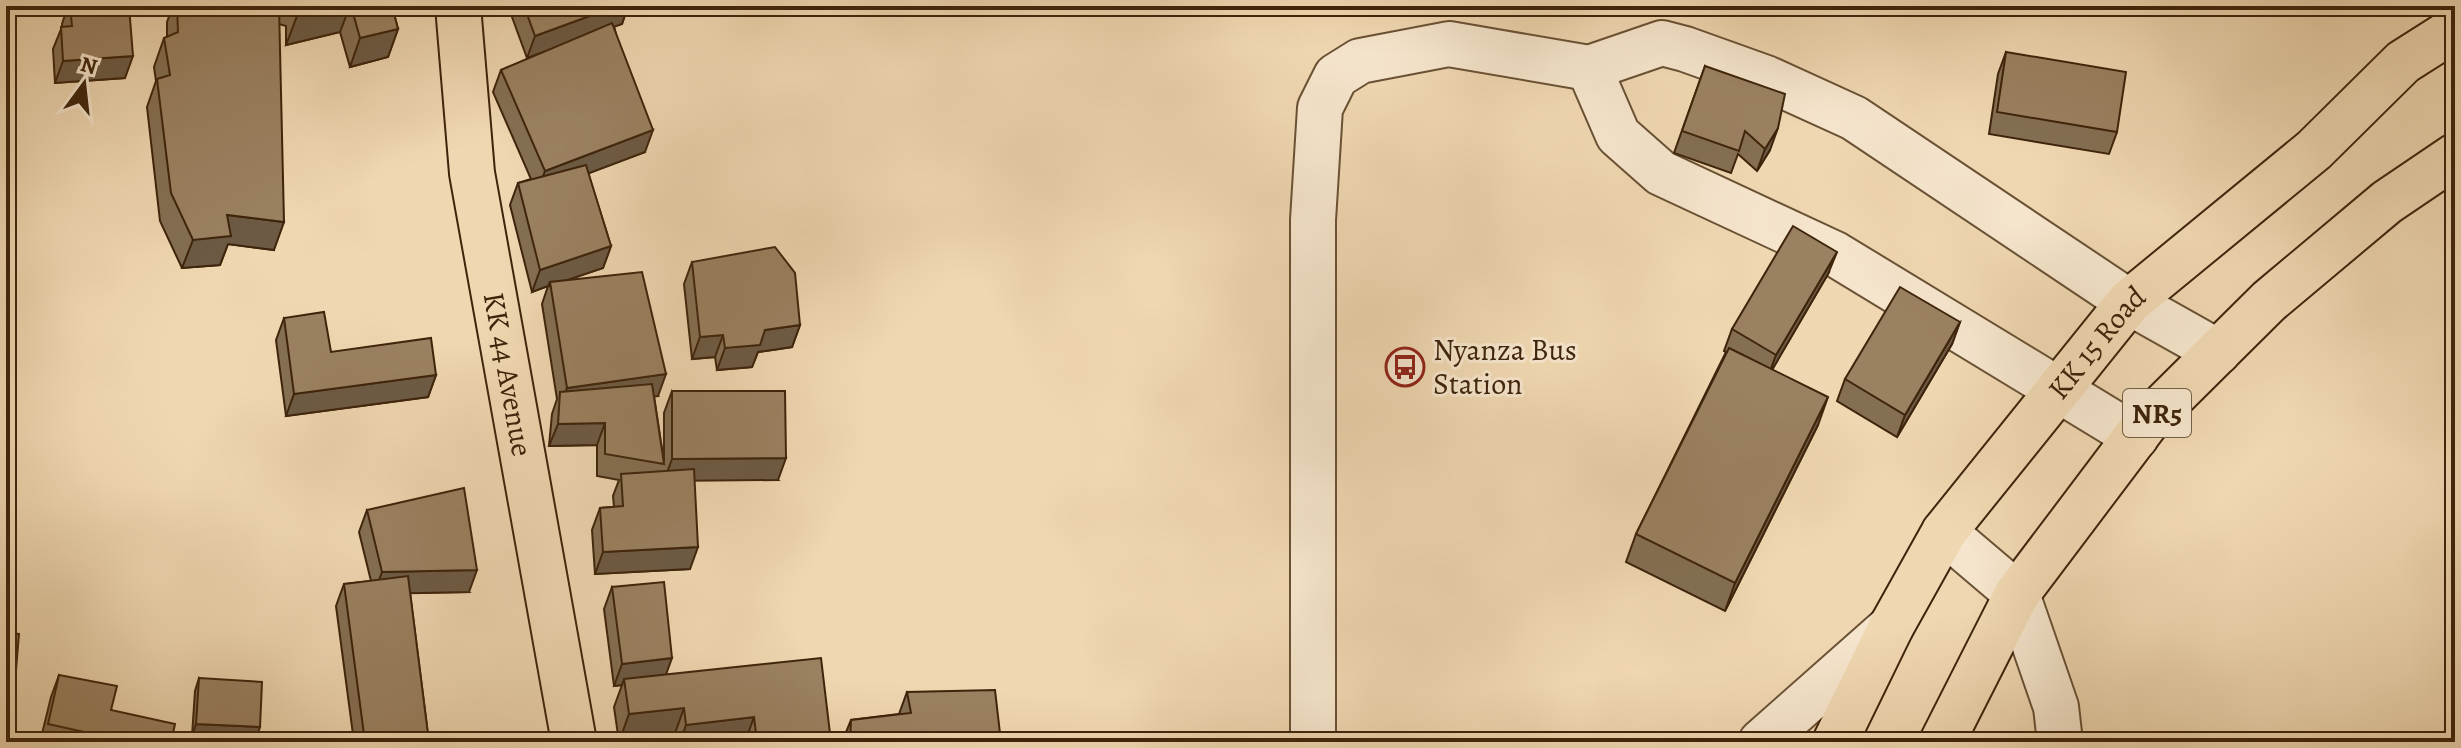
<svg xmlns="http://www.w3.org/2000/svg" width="2461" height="748" font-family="Alegreya,serif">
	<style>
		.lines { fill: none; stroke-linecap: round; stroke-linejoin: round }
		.minor-casing { stroke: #6a5134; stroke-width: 48 }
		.major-casing { stroke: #3e240b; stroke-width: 48 }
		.highway-casing { stroke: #3e240b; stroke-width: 48 }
		.minor { stroke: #f5e5cc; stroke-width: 44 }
		.major { stroke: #efd7b1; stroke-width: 44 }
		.highway { stroke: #efd7b1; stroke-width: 44 }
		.wall { fill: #846f53; stroke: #3e240b; stroke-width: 2 }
		.shaded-wall { fill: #6c5a44; stroke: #3e240b; stroke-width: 2 }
		.building { fill: #9a8161; stroke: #3e240b; stroke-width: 2 }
		.labels { text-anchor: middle; stroke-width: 6; stroke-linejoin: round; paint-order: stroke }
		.shield { fill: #f5e5cc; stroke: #755e45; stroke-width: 2 }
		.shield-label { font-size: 28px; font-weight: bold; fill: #3e240b }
		.street-label { font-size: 30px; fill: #3e240b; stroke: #f5e5cc }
		.poi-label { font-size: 30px; fill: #3e240b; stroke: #f5e5cc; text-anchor: start }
	</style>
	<rect width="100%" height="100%" fill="#efd7b1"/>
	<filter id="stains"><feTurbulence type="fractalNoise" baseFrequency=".0025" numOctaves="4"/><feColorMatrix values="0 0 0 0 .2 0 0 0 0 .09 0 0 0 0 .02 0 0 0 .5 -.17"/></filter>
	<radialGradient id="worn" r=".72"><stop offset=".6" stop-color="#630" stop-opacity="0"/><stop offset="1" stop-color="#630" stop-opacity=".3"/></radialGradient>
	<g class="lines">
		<defs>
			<g id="minor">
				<polyline points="1589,68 1618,135 1661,173 1835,254 2136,437"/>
				<polyline points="1944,532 2017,594 2056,707 2060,742"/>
				<polyline points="1313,742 1313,220 1320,108 1336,76 1360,61 1449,44 1589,68 1662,43 1685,49 1766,78 1854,118 2129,302 2218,352"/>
				<polyline points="1761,742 1891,627"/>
			</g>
			<g id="major">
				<path id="s1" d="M458 6 472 173 574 742"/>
			</g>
			<g id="highway">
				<path id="s2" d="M1835 742 1891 627 1944 532 2129 302 2314 150 2403 62 2455 29"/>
				<polyline points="1942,742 2017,594 2146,423 2269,301 2387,202 2455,156"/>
			</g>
		</defs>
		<use href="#minor" class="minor-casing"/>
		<use href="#major" class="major-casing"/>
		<use href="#highway" class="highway-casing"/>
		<use href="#minor" class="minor"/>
		<use href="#major" class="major"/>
		<use href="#highway" class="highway"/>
	</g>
	<g class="wall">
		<polygon points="68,6 129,6 125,78 55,83 53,49 62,27 62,24"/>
		<polygon points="173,6 395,6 393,10 398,29 388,57 350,67 340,32 286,45 286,26 279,24 274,250 228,244 220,265 182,268 160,221 147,107 156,81 154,67 164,38 167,37 167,22"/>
		<polygon points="508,6 628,6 622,24 614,26 645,152 588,173 611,246 603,268 566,280 658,396 654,396 664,462 664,413 672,391 778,480 694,480 690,569 595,574 592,530 600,508 614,507 613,496 619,480 597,476 597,445 549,446 552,414 557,399 542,304 548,286 532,292 510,205 518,183 531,179 493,92 501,70 546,51 527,58"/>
		<polygon points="2006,52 2117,132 2109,154 1989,134 1998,74"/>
		<polygon points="1705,66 1770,150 1757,171 1738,154 1731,173 1674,153"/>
		<polygon points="692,262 800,325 792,347 758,352 752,367 717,370 715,357 692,359 684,284"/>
		<polygon points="1828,274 1772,369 1818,425 1725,611 1626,562 1636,534 1726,352 1724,351 1732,329"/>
		<polygon points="284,318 331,352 436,375 428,397 286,416 276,340"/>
		<polygon points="1960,322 1952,344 1897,437 1837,401 1845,379"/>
		<polygon points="367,510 469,592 410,593 429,742 354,742 336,606 344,584 371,581 359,532"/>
		<polygon points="612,587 666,674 831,742 675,742 674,736 619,742 614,707 622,685 614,686 604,609"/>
		<polygon points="59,675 111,710 171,742 40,742 51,697"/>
		<polygon points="199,678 256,740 192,736 195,691"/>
		<polygon points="907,692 1001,742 842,742 851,720 899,714"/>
	</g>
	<g class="shaded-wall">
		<polygon points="343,6 350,6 340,32 286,45 297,16"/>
		<polygon points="617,6 628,6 622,24 527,58 535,36"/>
		<polygon points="398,29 388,57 350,67 360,38"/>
		<polygon points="133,56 125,78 55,83 63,61"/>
		<polygon points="1778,128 1770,150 1757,171 1765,149"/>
		<polygon points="653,130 645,152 537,193 545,171"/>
		<polygon points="227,215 284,222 274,250 228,244 220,265 182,268 193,240"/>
		<polygon points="611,246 603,268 550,286 550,282 548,286 532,292 540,270"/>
		<polygon points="1837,252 1828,274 1768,377 1776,355"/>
		<polygon points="1960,322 1952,344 1897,437 1905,415"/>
		<polygon points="800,325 792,347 758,352 752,367 717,370 725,348 765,330"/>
		<polygon points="723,335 715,357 692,359 700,337"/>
		<polygon points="666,374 658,396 559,410 567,388"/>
		<polygon points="436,375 428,397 286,416 294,394"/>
		<polygon points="1828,397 1818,425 1725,611 1735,583"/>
		<polygon points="605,423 597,445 549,446 558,424"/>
		<polygon points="786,458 778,480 664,481 672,459"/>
		<polygon points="698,547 690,569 595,574 603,552"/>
		<polygon points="477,570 469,592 374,594 382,572"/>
		<polygon points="672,658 664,680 624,679 622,685 614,686 622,664"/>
		<polygon points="6,705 13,706 6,724"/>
		<polygon points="684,708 674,736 619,742 629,714"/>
		<polygon points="754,717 745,742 680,742 686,725"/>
		<polygon points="196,724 260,727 256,740 192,736"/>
	</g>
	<g class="building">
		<polygon points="70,6 129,6 133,56 63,61 61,27 72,26"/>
		<polygon points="177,6 279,6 284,222 227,215 231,236 193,240 171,193 157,79 170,75 164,38 178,32"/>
		<polygon points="297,6 343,6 297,16"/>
		<polygon points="351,6 392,6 398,29 360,38"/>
		<polygon points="524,6 617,6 535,36"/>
		<polygon points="612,23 653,130 545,171 501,70"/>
		<polygon points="2006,52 2126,72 2117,132 1997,112"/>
		<polygon points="1705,66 1785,94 1778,128 1765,149 1745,131 1739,151 1682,131"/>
		<polygon points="586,165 611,246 540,270 518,183"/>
		<polygon points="1793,226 1837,252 1776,355 1732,329"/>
		<polygon points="775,247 795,273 800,325 765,330 760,345 725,348 723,335 700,337 692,262"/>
		<polygon points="642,272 666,374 567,388 550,282"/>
		<polygon points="1900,287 1960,322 1905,415 1845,379"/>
		<polygon points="324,312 331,352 431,338 436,375 294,394 284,318"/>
		<polygon points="1729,348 1828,397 1735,583 1636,534"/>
		<polygon points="652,384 664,464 605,454 605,423 558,424 560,392"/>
		<polygon points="672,391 785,391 786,458 672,459"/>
		<polygon points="694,469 698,547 603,552 600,508 623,506 621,474"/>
		<polygon points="464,488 477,570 382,572 367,510"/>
		<polygon points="408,576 429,742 365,742 344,584"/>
		<polygon points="664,582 672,658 622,664 612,587"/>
		<polygon points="6,633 19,634 13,706 6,705"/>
		<polygon points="821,658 831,742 757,742 754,717 686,725 684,708 629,714 624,679"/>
		<polygon points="59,675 117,686 111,710 175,724 171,742 97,742 98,735 48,724"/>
		<polygon points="199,678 262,682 260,727 196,724"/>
		<polygon points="995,690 1001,742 850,742 851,720 911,713 907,692"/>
	</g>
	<defs>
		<symbol id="bus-ring" viewBox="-11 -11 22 22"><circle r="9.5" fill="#f5e5cc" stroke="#8f2418" stroke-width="1.5"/><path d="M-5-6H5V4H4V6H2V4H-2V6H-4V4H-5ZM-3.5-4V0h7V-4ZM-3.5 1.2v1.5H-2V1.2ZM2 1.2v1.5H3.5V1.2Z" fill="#8f2418"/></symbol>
	</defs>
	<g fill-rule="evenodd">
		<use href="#bus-ring" x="1383" y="345" width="44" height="44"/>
	</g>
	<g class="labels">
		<rect class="shield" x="2123" y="389" width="68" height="48" rx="6"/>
		<g class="shield-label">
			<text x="2157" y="423">NR5</text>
		</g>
		<g class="street-label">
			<text dy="10" stroke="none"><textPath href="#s2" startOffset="480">KK 15 Road</textPath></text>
			<text dy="10" stroke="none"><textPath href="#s1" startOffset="372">KK 44 Avenue</textPath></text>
		</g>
		<g class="poi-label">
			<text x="1433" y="360">Nyanza Bus<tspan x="1433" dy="34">Station</tspan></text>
		</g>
	</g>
	<rect width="2461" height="748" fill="none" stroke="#efd7b1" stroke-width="32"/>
	<rect x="8" y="8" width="2445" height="732" fill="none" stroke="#3e240b" stroke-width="4"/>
	<rect x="16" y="16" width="2429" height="716" fill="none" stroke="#3e240b" stroke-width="2"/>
	<g transform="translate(84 84) rotate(15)" stroke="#f5e5cc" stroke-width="6" paint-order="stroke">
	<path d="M0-6L14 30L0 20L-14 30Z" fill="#3e240b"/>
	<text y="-12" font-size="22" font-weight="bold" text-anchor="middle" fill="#3e240b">N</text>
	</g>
	<rect width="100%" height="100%" filter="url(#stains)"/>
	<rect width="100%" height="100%" fill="url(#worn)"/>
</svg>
